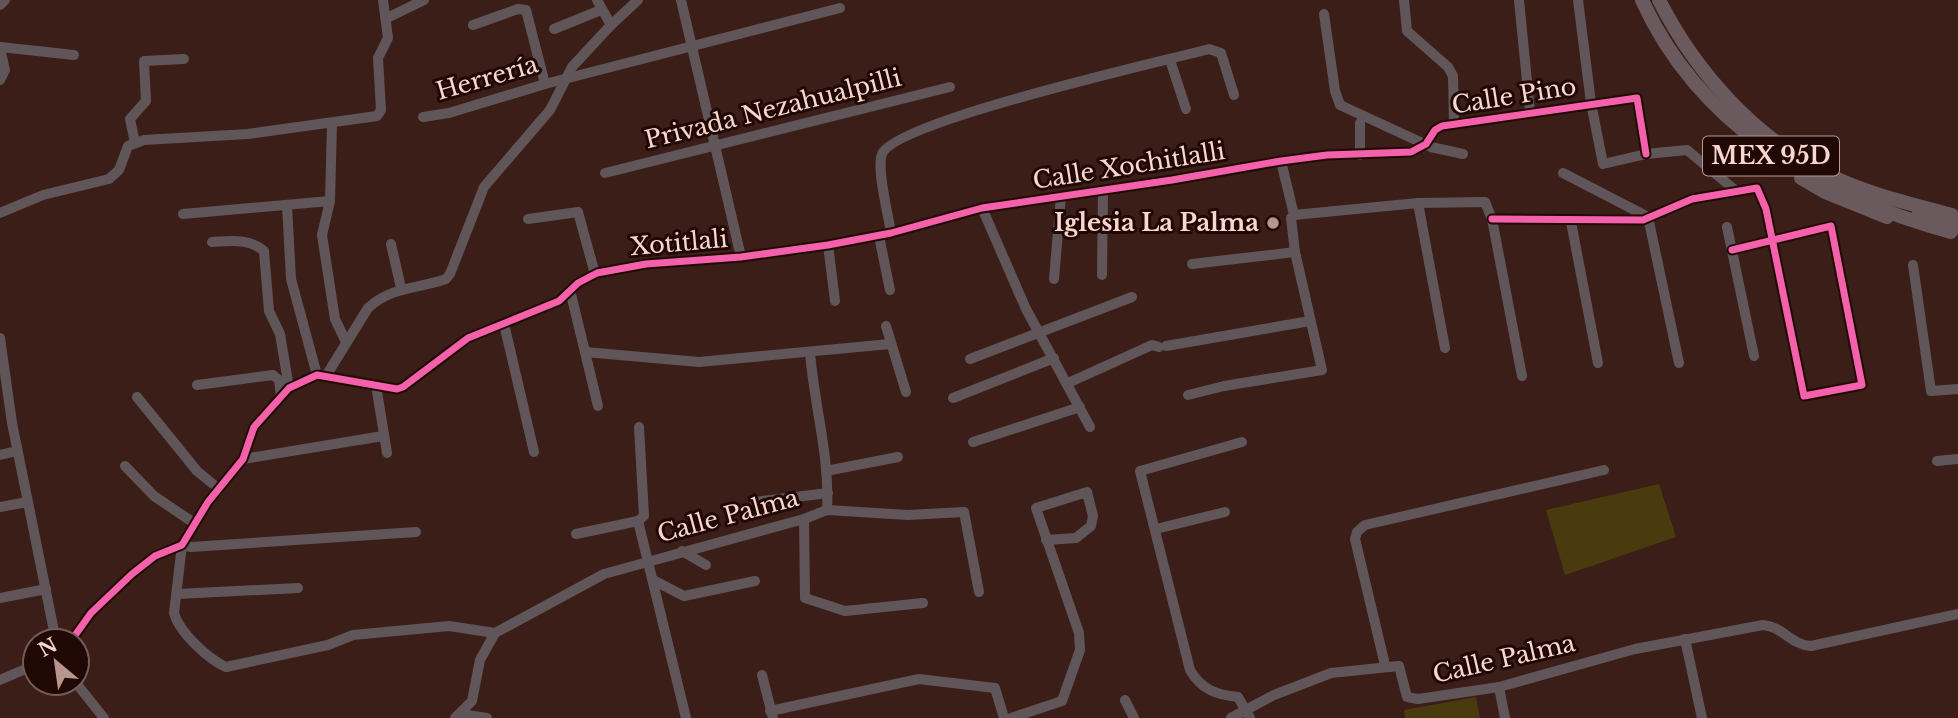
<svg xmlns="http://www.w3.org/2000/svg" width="1958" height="718" font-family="'Libre Baskerville',serif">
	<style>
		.pitch { fill: #4a3b0f }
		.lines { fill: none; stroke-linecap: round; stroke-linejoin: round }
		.minor { stroke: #60565a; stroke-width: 10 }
		.highway { stroke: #6b5a5d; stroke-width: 14 }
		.highway-bridge { stroke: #6b5a5d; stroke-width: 14 }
		.cycleway-casing { stroke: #200905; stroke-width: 11 }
		.cycleway { stroke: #f560ab; stroke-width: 7 }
		.poi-dot { fill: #b7968e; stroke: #200905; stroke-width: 2.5 }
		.labels { text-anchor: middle; stroke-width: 6; stroke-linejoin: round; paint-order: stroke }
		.shield { fill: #200905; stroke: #b99892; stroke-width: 2 }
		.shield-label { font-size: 23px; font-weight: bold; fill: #fad6ce }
		.street-label { font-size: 24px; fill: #fad6ce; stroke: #200905 }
		.poi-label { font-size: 24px; font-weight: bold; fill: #fad6ce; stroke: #200905; text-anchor: end }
	</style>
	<rect width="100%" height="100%" fill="#3b1e18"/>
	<g class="pitch">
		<polygon points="1659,484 1676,537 1565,575 1546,510"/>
		<polygon points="1476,697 1480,718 1405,718 1404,710"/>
	</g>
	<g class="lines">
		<g class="minor">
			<polyline points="681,0 741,257"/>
			<polyline points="1404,0 1407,31 1448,67 1453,76 1454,124"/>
			<polyline points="1519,0 1530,112"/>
			<polyline points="1578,0 1591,103 1603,164 1646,154 1687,150 1735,190"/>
			<polyline points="0,5 5,0"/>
			<polyline points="1324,14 1335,91 1340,105 1431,147 1463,154"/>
			<polyline points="387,18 424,0"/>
			<polyline points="473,25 518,9 526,10 545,84"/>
			<polyline points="611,25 638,0"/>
			<polyline points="554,29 601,10"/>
			<polyline points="0,47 74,55"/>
			<polyline points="0,48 5,70 0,80"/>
			<polyline points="1170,60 1186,109"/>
			<polyline points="423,117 449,113 545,84 840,8"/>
			<polyline points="1360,123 1360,155"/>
			<polyline points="332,124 330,201 322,235 335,319 346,342"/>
			<polyline points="135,143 130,119 146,101 144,61 184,59"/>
			<polyline points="605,173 950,87"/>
			<polyline points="1563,173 1648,217 1679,363"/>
			<polyline points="1418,203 1445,348"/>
			<polyline points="287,205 291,279 317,375"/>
			<polyline points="982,208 1026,309 1090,427"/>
			<polyline points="0,213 43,195 109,179 119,170 128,146 144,140 248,134 377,116 381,110 378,58 388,38 383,0"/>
			<polyline points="183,214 330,201"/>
			<polyline points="1294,215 1418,203 1485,202 1492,219 1522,376"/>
			<polyline points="528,219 578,212 595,274"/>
			<polyline points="1492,219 1643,220 1692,199 1757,188 1766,209 1804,396 1862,385 1831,226 1732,250"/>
			<polyline points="1571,222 1598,363"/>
			<polyline points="1727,227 1754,356"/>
			<path d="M891 233C889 217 876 169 882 154 896 121 1161 62 1209 49L1221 53 1234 95"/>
			<polyline points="879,236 890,290"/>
			<path d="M212 242C231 241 249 238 264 251L269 311 280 334 289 388"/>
			<polyline points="391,244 401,288"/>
			<polyline points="828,245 835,301"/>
			<polyline points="1192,264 1295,252"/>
			<polyline points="1913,265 1931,391 1958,389"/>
			<polyline points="1102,275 1103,190"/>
			<polyline points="1054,279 1061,196"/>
			<polyline points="570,290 598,406"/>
			<polyline points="504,324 534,452"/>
			<polyline points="886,326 906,392"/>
			<polyline points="0,338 12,423 56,641"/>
			<polyline points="1166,346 1310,321"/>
			<polyline points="585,352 699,362 890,344"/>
			<path d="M810 352C814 405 830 456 827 510"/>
			<polyline points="970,359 1132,297"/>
			<path d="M326 376 368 308C392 286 418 289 446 279L450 274 484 187 550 110 572 67 611 25 597 0"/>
			<polyline points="1068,383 1152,345 1159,347"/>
			<polyline points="197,385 273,375 279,380 281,396"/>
			<polyline points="376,385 387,453"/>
			<polyline points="1188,395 1224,386 1322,370 1295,252 1291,218 1294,215 1281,161"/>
			<polyline points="137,397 197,471 219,489"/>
			<polyline points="953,398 1054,358"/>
			<polyline points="973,442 1080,407"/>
			<path d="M1242 442 1140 471 1190 670C1201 689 1216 695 1238 697L1250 718"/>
			<polyline points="0,455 17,451"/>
			<polyline points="243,459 383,436"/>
			<polyline points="1937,461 1958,459"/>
			<polyline points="125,466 154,496 194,523"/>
			<polyline points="826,471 898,457"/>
			<polyline points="755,502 828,493"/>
			<polyline points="0,507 27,502"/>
			<polyline points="804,519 805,598 845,611 923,603"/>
			<polyline points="638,521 686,718"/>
			<polyline points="638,521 644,516 639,427"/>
			<polyline points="1156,529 1225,512"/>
			<path d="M416 532 191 547 182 545 174 613C179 632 208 659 226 667L328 645 353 635 449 626 495 633"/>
			<polyline points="576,534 638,521"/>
			<polyline points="682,551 706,565"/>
			<polyline points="653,580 684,596 755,581"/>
			<polyline points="177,594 298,588"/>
			<polyline points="0,598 46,589"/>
			<polyline points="1685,639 1702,718"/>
			<polyline points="71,641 91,613 132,574 155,556 182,545 208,502 243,459 254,427 289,388 317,375 397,389 403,387 468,338 559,301 578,283 597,273 646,264 741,257 828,245 891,233 982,208 1172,180 1281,161 1327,155 1411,152 1426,144 1435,130 1442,126 1637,98 1646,154"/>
			<polyline points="1385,665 1355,539 1357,532 1365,525 1604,470"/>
			<polyline points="762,675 773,718"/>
			<polyline points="0,680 35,665"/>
			<polyline points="76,683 104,718"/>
			<polyline points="1499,687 1505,718"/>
			<polyline points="1125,700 1134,718"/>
			<polyline points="770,711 919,679 995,688 1004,718"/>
			<polyline points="460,714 487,718"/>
			<polyline points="455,718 472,701 480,660 495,633 604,574 804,519 827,510 908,515 964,512 979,592"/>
			<polyline points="1011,718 1062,701 1080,650 1079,633 1036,508 1087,492 1093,516 1091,526 1076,538 1046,540"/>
			<path d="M1231 718 1274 695 1331 673 1399 666 1407 697 1418 699 1499 687 1635 649 1763 625C1782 626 1791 645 1811 646L1958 614"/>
		</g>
		<g class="highway">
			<polyline points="1801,178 1825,192 1887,217"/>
			<polyline points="1919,213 1958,224"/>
		</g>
		<g class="highway-bridge">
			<path d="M1642 0C1699 126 1821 197 1951 232"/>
			<path d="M1659 0C1696 73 1755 138 1829 175 1867 194 1912 204 1952 215"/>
		</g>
		<defs>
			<g id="cycleway">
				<polyline points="1492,219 1643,220 1692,199 1757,188 1766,209 1804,396 1862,385 1831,226 1732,250"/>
				<polyline points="71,641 91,613 132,574 155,556 182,545 208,502 243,459 254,427 289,388 317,375 397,389 403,387 468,338 559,301 578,283 597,273 646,264 741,257 828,245 891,233 982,208 1172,180 1281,161 1327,155 1411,152 1426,144 1435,130 1442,126 1637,98 1646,154"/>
			</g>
		</defs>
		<use href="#cycleway" class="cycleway-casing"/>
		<use href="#cycleway" class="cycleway"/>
	</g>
	<circle class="poi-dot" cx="1273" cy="223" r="7"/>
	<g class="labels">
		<rect class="shield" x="1703" y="136.5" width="136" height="39" rx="5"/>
		<g class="shield-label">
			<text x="1771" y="164">MEX 95D</text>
		</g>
		<g class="street-label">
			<text transform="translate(487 78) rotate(-16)" y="8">Herrería</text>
			<text transform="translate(1514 96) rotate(-9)" y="8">Calle Pino</text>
			<text transform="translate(773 109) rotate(-14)" y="8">Privada Nezahualpilli</text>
			<text transform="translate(1129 166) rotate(-9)" y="8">Calle Xochitlalli</text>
			<text transform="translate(679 243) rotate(-5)" y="8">Xotitlali</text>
			<text transform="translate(728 516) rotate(-15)" y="8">Calle Palma</text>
			<text transform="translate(1504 659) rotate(-13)" y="8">Calle Palma</text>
		</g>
		<g class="poi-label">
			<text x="1259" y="231">Iglesia La Palma</text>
		</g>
	</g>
	<g transform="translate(56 662) rotate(331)"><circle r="33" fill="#200905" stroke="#775b55" stroke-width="2"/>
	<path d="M0-5L12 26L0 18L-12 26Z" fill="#b7968e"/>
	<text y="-10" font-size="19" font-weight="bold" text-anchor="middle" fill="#fad6ce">N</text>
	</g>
</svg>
